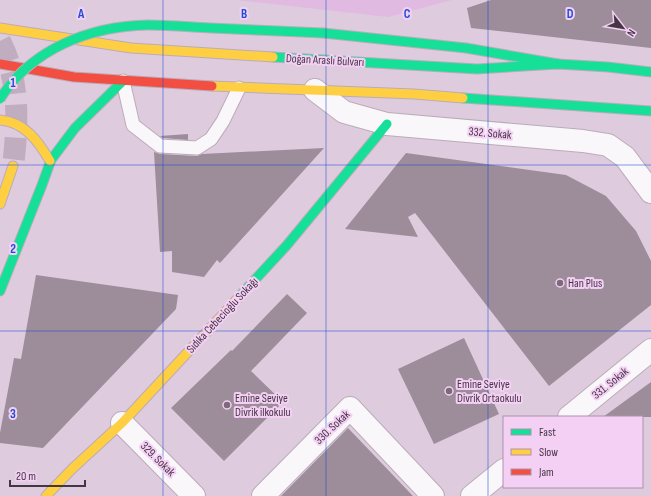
<svg xmlns="http://www.w3.org/2000/svg" width="651" height="496" font-family="'Sofia Sans Condensed',sans-serif">
	<style>
		.green { fill: #e1bae1 }
		.building { fill: #9d8c99 }
		.lines { fill: none; stroke-linecap: round; stroke-linejoin: round }
		.highway-tunnel { stroke: #c0adbf; stroke-width: 22; stroke-dasharray: 22 11; stroke-linecap: butt }
		.lane-casing { stroke: #bbacba; stroke-width: 15 }
		.street-casing { stroke: #bbacba; stroke-width: 24 }
		.fast-casing { stroke: #bbacba; stroke-width: 11 }
		.slow-casing { stroke: #bbacba; stroke-width: 11 }
		.jam-casing { stroke: #bbacba; stroke-width: 11 }
		.lane { stroke: #faf7fa; stroke-width: 13 }
		.street { stroke: #faf7fa; stroke-width: 22 }
		.fast { stroke: #16e098; stroke-width: 9 }
		.slow { stroke: #ffcf43; stroke-width: 9 }
		.jam { stroke: #f24e42; stroke-width: 9 }
		.fast-bridge-casing { stroke: #baafb9; stroke-width: 11; stroke-linecap: butt }
		.fast-bridge { stroke: #16e098; stroke-width: 9 }
		.grid { fill: none; stroke: #1d4ed8; stroke-width: 1; stroke-opacity: 0.55 }
		.poi-dot { fill: #7b6a7b; stroke: #f4d0f4; stroke-width: 1.5 }
		.labels { text-anchor: middle; stroke-width: 4; stroke-linejoin: round; paint-order: stroke }
		.street-label { font-size: 12px; fill: #453645; stroke: #f4d0f4 }
		.poi-label { font-size: 12px; fill: #453645; stroke: #f4d0f4; text-anchor: start }
		.grid-label { font-size: 13px; text-anchor: middle; font-weight: bold; fill: #1d4ed8; stroke: #f4d0f4; stroke-width: 4; stroke-linejoin: round; paint-order: stroke }
	</style>
	<rect width="100%" height="100%" fill="#dfcbde"/>
	<polygon class="green" points="236,0 452,0 388,17"/>
	<g class="building">
		<polygon points="491,0 651,0 651,48 471,28 467,8"/>
		<polygon points="188,134 188,140 163,138 160,136"/>
		<polygon points="324,148 220,263 217,260 204,277 172,272 172,251 160,252 154,152 160,154 197,156 202,154"/>
		<polygon points="406,153 566,175 606,196 636,231 651,261 651,305 549,386 415,213 408,217 418,237 345,229"/>
		<polygon points="36,275 178,295 176,309 43,448 0,443 0,433 14,358 21,359"/>
		<polygon points="287,294 307,313 251,371 283,402 224,461 171,408 231,350 232,351"/>
		<polygon points="464,338 499,414 434,444 398,369"/>
		<polygon points="651,382 651,417 603,417"/>
		<polygon points="348,428 413,496 281,496"/>
	</g>
	<g class="lines">
		<path class="highway-tunnel" d="M0 41C20 80 18 125 13 166"/>
		<defs>
			<polyline id="lane" points="123,81 133,125 160,146 197,148 211,139 223,121 239,88"/>
			<g id="street">
				<polyline points="315,90 344,112 387,124 583,141 608,145 625,157 651,192"/>
				<polyline points="569,417 651,350"/>
				<polyline points="122,423 194,496"/>
				<polyline points="263,496 350,408 433,496"/>
				<polyline points="472,496 504,470"/>
			</g>
			<g id="fast">
				<polyline points="323,33 466,48 558,64"/>
				<polyline points="273,57 477,69 558,64 608,67 651,72"/>
				<polyline points="463,98 651,111"/>
				<polyline points="0,291 42,185 51,160 75,128 123,81"/>
				<polyline points="239,297 287,245 387,124"/>
			</g>
			<g id="slow">
				<polyline points="0,28 131,48 273,57"/>
				<polyline points="212,86 414,94 463,98"/>
				<path d="M0 120C25 122 38 141 50 161"/>
				<polyline points="0,204 13,166"/>
				<polyline points="46,496 72,469 122,423 239,297"/>
			</g>
			<polyline id="jam" points="0,64 74,77 212,86"/>
		</defs>
		<use href="#lane" class="lane-casing"/>
		<use href="#street" class="street-casing"/>
		<use href="#fast" class="fast-casing"/>
		<use href="#slow" class="slow-casing"/>
		<use href="#jam" class="jam-casing"/>
		<use href="#lane" class="lane"/>
		<use href="#street" class="street"/>
		<use href="#fast" class="fast"/>
		<use href="#slow" class="slow"/>
		<use href="#jam" class="jam"/>
		<defs>
			<path id="fast-bridge" d="M0 99C31 49 90 26 148 25 169 25 190 27 211 28 248 30 286 31 323 33"/>
		</defs>
		<use href="#fast-bridge" class="fast-bridge-casing"/>
		<use href="#fast-bridge" class="fast-bridge"/>
	</g>
	<path class="grid" d="M163 0V496M326 0V496M488 0V496M0 165H651M0 331H651"/>
	<g class="poi-dot">
		<circle cx="560" cy="283" r="4"/>
		<circle cx="449" cy="391" r="4"/>
		<circle cx="227" cy="405" r="4"/>
	</g>
	<g class="labels">
		<g class="street-label">
			<text transform="translate(325 60) rotate(3)" y="4">Doğan Araslı Bulvarı</text>
			<text transform="translate(490 133) rotate(5)" y="4">332. Sokak</text>
			<text transform="translate(222 315) rotate(-47)" y="4">Sıdıka Cebecioğlu Sokağı</text>
			<text transform="translate(610 383) rotate(-39)" y="4">331. Sokak</text>
			<text transform="translate(332 427) rotate(-43)" y="4">330. Sokak</text>
			<text transform="translate(158 459) rotate(45)" y="4">329. Sokak</text>
		</g>
		<g class="poi-label">
			<text x="568" y="287">Han Plus</text>
			<text x="457" y="388">Emine Seviye<tspan x="457" dy="14">Divrik Ortaokulu</tspan></text>
			<text x="235" y="402">Emine Seviye<tspan x="235" dy="14">Divrik ilkokulu</tspan></text>
		</g>
	</g>
	<g class="grid-label">
		<text x="81" y="18">A</text>
		<text x="244" y="18">B</text>
		<text x="407" y="18">C</text>
		<text x="570" y="18">D</text>
		<text x="13" y="87">1</text>
		<text x="13" y="253">2</text>
		<text x="13" y="418">3</text>
	</g>
	<rect x="503" y="416" width="140" height="72" fill="#f4d0f4" stroke="#ae92ae"/>
	<rect x="511" y="429" width="20" height="6" fill="#16e098" stroke="#ae92ae"/>
	<text x="539" y="436" font-size="12" fill="#453645">Fast</text>
	<rect x="511" y="449" width="20" height="6" fill="#ffcf43" stroke="#ae92ae"/>
	<text x="539" y="456" font-size="12" fill="#453645">Slow</text>
	<rect x="511" y="469" width="20" height="6" fill="#f24e42" stroke="#ae92ae"/>
	<text x="539" y="476" font-size="12" fill="#453645">Jam</text>
	<g transform="translate(623 28) rotate(121)" stroke="#f4d0f4" stroke-width="3" paint-order="stroke">
	<path d="M0-3L7 15L0 10L-7 15Z" fill="#453645"/>
	<text y="-6" font-size="11" font-weight="bold" text-anchor="middle" fill="#453645">N</text>
	</g>
	<path d="M10 480v6h75v-6" fill="none" stroke="#453645" stroke-width="2"/>
	<text x="16" y="480" font-size="12" fill="#453645" stroke="#f4d0f4" stroke-width="3" paint-order="stroke">20 m</text>
</svg>
